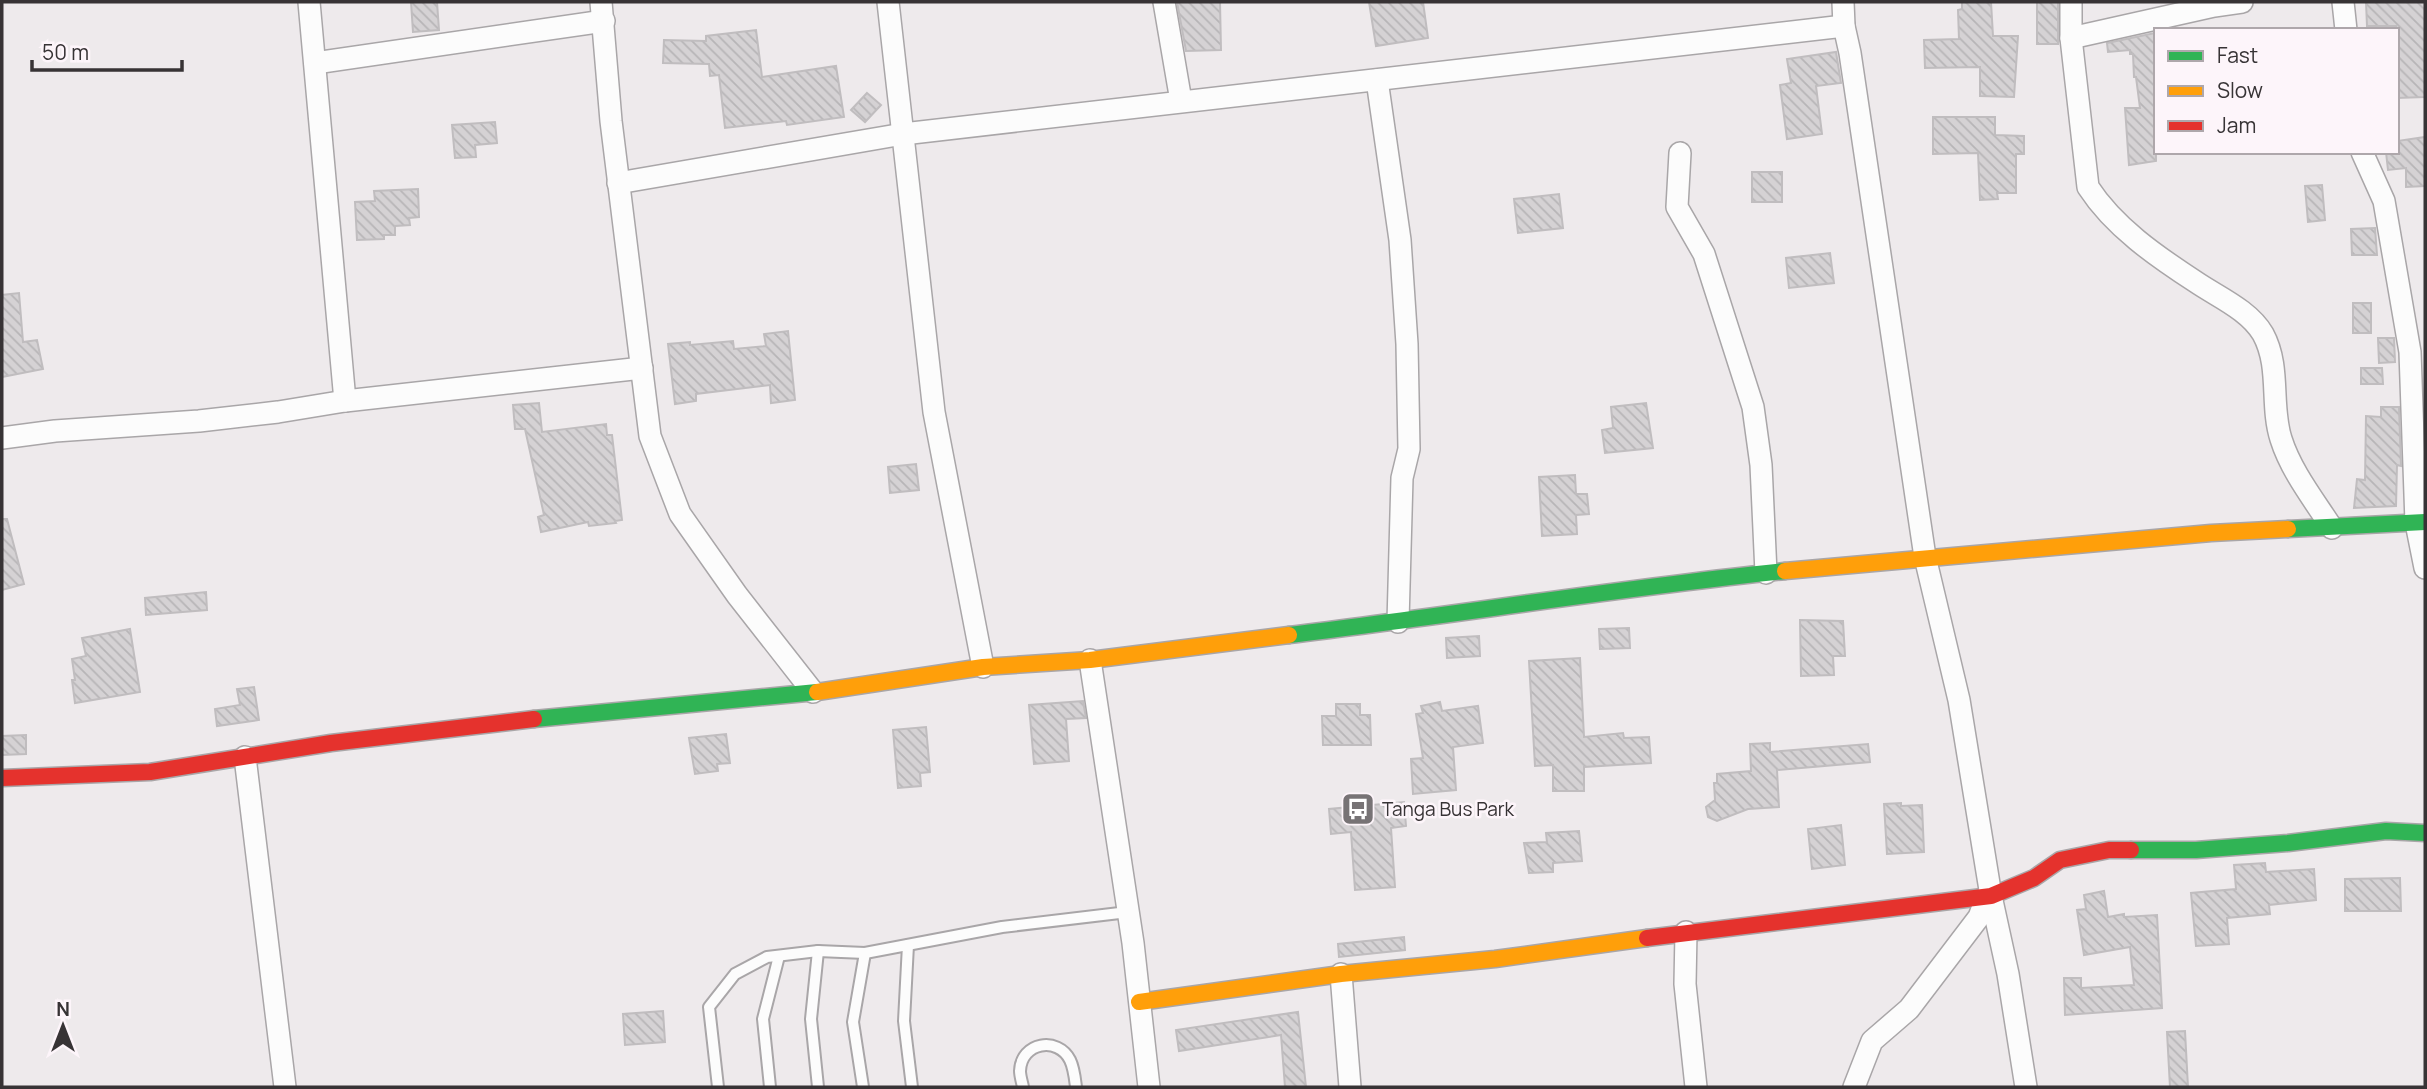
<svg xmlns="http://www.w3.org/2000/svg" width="2427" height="1089" font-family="Manrope,sans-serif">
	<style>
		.building { fill: url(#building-back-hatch); stroke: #c0bdbf; stroke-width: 2 }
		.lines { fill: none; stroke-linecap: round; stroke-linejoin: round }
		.lane-casing { stroke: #a9a6a8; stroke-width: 14 }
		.street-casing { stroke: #a9a6a8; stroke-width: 24 }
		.fast-casing { stroke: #a9a6a8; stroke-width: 19 }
		.slow-casing { stroke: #a9a6a8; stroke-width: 19 }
		.jam-casing { stroke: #a9a6a8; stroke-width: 19 }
		.lane { stroke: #fcfcfc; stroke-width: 10 }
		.street { stroke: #fcfcfc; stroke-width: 21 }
		.fast { stroke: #30b455; stroke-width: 16 }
		.slow { stroke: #ff9f0a; stroke-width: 16 }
		.jam { stroke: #e5322d; stroke-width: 16 }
		.labels { text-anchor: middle; stroke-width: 5; stroke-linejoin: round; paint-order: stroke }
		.poi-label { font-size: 19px; fill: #373335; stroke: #fdf5fa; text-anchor: start }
	</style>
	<defs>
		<pattern id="building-back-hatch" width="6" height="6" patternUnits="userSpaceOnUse" patternTransform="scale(1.75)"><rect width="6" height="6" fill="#d5d2d4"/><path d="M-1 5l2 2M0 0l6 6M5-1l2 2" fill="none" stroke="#b7b5b7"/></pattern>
	</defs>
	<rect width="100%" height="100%" fill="#eeeaec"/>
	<g class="building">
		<polygon points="411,2 437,2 439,30 413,32"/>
		<polygon points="1177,2 1220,2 1221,50 1186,51"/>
		<polygon points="1369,2 1423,2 1428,38 1376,46"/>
		<polygon points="1962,2 1991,2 1993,36 2018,36 2014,97 1980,96 1980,67 1925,68 1924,40 1959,39 1958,10 1962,9"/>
		<rect x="2037" y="2" width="21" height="42"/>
		<polygon points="2366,2 2425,2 2425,97 2397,98 2397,30 2396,26 2367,26"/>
		<polygon points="756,30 762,77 836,66 844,117 787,125 786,121 725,128 719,75 710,76 709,64 663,63 664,40 706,41 706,36"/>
		<polygon points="2155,33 2156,161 2129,165 2125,108 2140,108 2136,77 2134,77 2133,54 2130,54 2130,50 2108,52 2107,43"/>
		<polygon points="1836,52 1841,83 1816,86 1822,134 1787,139 1780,85 1791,83 1787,59"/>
		<polygon points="867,93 881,105 865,122 851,110"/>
		<polygon points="1933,117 1995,117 1995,135 2024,136 2024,154 2016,154 2016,193 1997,193 1998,199 1980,200 1978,153 1933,154"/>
		<polygon points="495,122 497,143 475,145 476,157 455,158 452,125"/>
		<polygon points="2425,137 2425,186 2406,187 2406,168 2388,170 2386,152 2397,152 2397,141"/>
		<rect x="1752" y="172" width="30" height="30"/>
		<polygon points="2322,185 2325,220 2308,222 2305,186"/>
		<polygon points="418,189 419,217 409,218 410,225 395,226 395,235 384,235 384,239 357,240 355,202 375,201 374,191"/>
		<polygon points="1559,194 1563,228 1518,233 1514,199"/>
		<polygon points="2375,228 2377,255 2352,255 2351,229"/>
		<polygon points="1830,253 1834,283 1789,288 1786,258"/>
		<polygon points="19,293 23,342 37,340 43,369 2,377 2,295"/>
		<rect x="2353" y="303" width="18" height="30"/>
		<polygon points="788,331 795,400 771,403 770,385 696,394 696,401 675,404 668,344 690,342 690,345 733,341 734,349 766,346 764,334"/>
		<polygon points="2378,338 2394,338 2395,362 2379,363"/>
		<polygon points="2361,368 2382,368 2383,384 2361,384"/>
		<polygon points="539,403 542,432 606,424 607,435 612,435 622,520 615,521 616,523 589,526 588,522 541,532 538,517 544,515 525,429 515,429 513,405"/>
		<polygon points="1646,403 1653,448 1605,453 1602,430 1613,428 1611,407"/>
		<polygon points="2381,407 2399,407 2401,466 2397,465 2396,506 2354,508 2357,479 2365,480 2366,416 2381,417"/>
		<polygon points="916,464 919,490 890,493 888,467"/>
		<polygon points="1575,475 1576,494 1587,494 1589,514 1576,515 1577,534 1542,536 1539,477"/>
		<polygon points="2,519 7,519 24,584 2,590"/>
		<polygon points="206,592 207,610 146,615 145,598"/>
		<polygon points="1800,620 1843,621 1845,656 1833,656 1834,675 1801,676"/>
		<polygon points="1629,628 1630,648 1600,649 1599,629"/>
		<polygon points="130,629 140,692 75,703 72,680 75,680 72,659 86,656 82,638"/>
		<polygon points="1479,636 1480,656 1447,658 1446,638"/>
		<polygon points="1580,658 1584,737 1623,733 1624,738 1649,737 1651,763 1584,767 1584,791 1553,791 1553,765 1535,766 1529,661"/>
		<polygon points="254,687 259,720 217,726 215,709 240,705 237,689"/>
		<polygon points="1083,701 1086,718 1066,719 1069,761 1034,764 1029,705"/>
		<polygon points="1440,702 1442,711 1478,706 1483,743 1453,747 1456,790 1413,794 1411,759 1423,758 1416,714 1423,713 1421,706"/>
		<polygon points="1336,704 1360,704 1360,715 1370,715 1371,745 1323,745 1322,716 1336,716"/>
		<polygon points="926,727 930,772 920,773 921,786 898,788 893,730"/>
		<polygon points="726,734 730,763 717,764 718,771 695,774 689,738"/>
		<polygon points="26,735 26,754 2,755 2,736"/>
		<polygon points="1770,743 1770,752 1868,744 1870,762 1777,770 1779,807 1748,809 1717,821 1708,817 1706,807 1715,800 1714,783 1717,783 1717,774 1751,771 1750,744"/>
		<polygon points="1404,802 1406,826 1391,828 1395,887 1355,890 1351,832 1331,834 1329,809"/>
		<polygon points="1901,803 1901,806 1922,805 1924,852 1887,854 1884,804"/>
		<polygon points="1841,825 1845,865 1812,869 1808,829"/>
		<polygon points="1579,831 1582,861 1553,863 1553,872 1529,873 1524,843 1547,842 1546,833"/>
		<polygon points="2265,863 2266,872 2314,869 2316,900 2269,905 2270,914 2227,918 2229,944 2196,946 2191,893 2236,889 2234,865"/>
		<polygon points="2400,878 2401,911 2345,911 2345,879"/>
		<polygon points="2104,891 2108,917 2124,914 2124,917 2157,915 2162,1008 2065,1015 2064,978 2081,978 2081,988 2134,985 2130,947 2084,955 2077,910 2086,909 2084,895"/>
		<polygon points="1404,937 1405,950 1339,957 1338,944"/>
		<polygon points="663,1011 665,1042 625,1045 623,1014"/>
		<polygon points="1298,1012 1306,1087 1285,1087 1281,1035 1179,1051 1176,1030"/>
		<polygon points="2185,1031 2188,1087 2170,1087 2167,1032"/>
	</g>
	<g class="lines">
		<defs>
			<g id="lane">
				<polyline points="908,945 904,1021 912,1087"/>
				<polyline points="718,1087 709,1007 735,974 767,957 818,951 865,953 1002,927 1128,912"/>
				<polyline points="770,1087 763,1019 779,956"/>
				<polyline points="818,1087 811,1019 818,951"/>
				<polyline points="863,1087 853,1022 865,953"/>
				<path d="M1023 1087C1022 1082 1020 1076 1020 1071 1021 1042 1058 1036 1070 1060 1074 1068 1075 1079 1076 1087"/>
			</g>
			<g id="street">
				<polyline points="309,2 345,401"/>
				<polyline points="601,2 611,121 650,436 680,514 737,595 813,692"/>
				<polyline points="888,2 934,412 983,667"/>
				<polyline points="1164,2 1181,101"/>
				<polyline points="1843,2 1844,26 1850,53 1925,557 1959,700 1991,896 2008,974 2026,1087"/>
				<path d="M2071 2V38L2088 187C2114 227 2156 256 2196 282 2218 297 2249 310 2263 334 2281 367 2270 405 2281 439 2291 471 2314 500 2332 528"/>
				<polyline points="2343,2 2346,30"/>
				<polyline points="2071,38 2214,6 2242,2"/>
				<polyline points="315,63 604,21"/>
				<polyline points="1377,80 1400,240 1407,344 1409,449 1402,478 1398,622"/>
				<polyline points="2362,152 2384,201 2410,352 2416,523 2425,568"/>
				<polyline points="1680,153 1677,207 1704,254 1753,407 1761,465 1766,573"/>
				<polyline points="618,183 903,134 1844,26"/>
				<polyline points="2,438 55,431 199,421 278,412 345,401 642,368"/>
				<polyline points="1090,660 1133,943 1149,1087"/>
				<polyline points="245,757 285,1087"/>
				<polyline points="1686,932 1685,984 1696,1087"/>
				<polyline points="1341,974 1350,1087"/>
				<polyline points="1854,1087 1872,1041 1909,1009 1979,917 1987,896"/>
			</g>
			<g id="fast">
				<polyline points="2288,529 2425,522"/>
				<path d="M1289 635C1455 615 1619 588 1785 571"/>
				<polyline points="534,719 817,692"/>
				<polyline points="2131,850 2196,850 2288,843 2386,831 2425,833"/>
			</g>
			<g id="slow">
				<polyline points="1785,571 2211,533 2288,529"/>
				<polyline points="817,692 983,667 1090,660 1289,635"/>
				<polyline points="1139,1002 1341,974 1495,959 1647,938"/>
			</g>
			<g id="jam">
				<polyline points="2,778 150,772 331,743 534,719"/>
				<polyline points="1647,938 1991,896 2034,878 2060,860 2109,850 2131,850"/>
			</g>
		</defs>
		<use href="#lane" class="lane-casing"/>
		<use href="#street" class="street-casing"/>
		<use href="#fast" class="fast-casing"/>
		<use href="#slow" class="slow-casing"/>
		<use href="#jam" class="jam-casing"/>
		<use href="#lane" class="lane"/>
		<use href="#street" class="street"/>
		<use href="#fast" class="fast"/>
		<use href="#slow" class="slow"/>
		<use href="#jam" class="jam"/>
	</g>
	<defs>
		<symbol id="bus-square" viewBox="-11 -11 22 22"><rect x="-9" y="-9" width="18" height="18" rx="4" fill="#777375" stroke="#fdf5fa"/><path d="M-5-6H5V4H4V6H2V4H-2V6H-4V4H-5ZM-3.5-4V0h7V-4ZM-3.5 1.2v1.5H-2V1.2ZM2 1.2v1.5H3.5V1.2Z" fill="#fff"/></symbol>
	</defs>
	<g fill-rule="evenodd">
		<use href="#bus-square" x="1339" y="790" width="38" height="38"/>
	</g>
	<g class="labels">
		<g class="poi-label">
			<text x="1382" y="816">Tanga Bus Park</text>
		</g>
	</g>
	<rect width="2427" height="1089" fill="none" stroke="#373335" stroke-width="7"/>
	<rect x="2154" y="28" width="245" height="126" fill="#fdf5fa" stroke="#aea7ab" stroke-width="2"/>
	<rect x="2168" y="51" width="35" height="10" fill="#30b455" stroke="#aea7ab" stroke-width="2"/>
	<text x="2217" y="63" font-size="21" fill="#373335">Fast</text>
	<rect x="2168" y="86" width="35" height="10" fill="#ff9f0a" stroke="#aea7ab" stroke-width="2"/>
	<text x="2217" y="98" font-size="21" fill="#373335">Slow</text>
	<rect x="2168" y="121" width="35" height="10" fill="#e5322d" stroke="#aea7ab" stroke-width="2"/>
	<text x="2217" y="133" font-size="21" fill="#373335">Jam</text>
	<g transform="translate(63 1026)" stroke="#fdf5fa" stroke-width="5" paint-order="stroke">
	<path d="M0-5L12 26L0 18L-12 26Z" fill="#373335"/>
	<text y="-10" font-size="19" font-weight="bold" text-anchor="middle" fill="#373335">N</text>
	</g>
	<path d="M32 60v10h150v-10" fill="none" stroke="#373335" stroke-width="3.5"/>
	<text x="42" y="60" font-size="21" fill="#373335" stroke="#fdf5fa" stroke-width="5" paint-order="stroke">50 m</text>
</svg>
